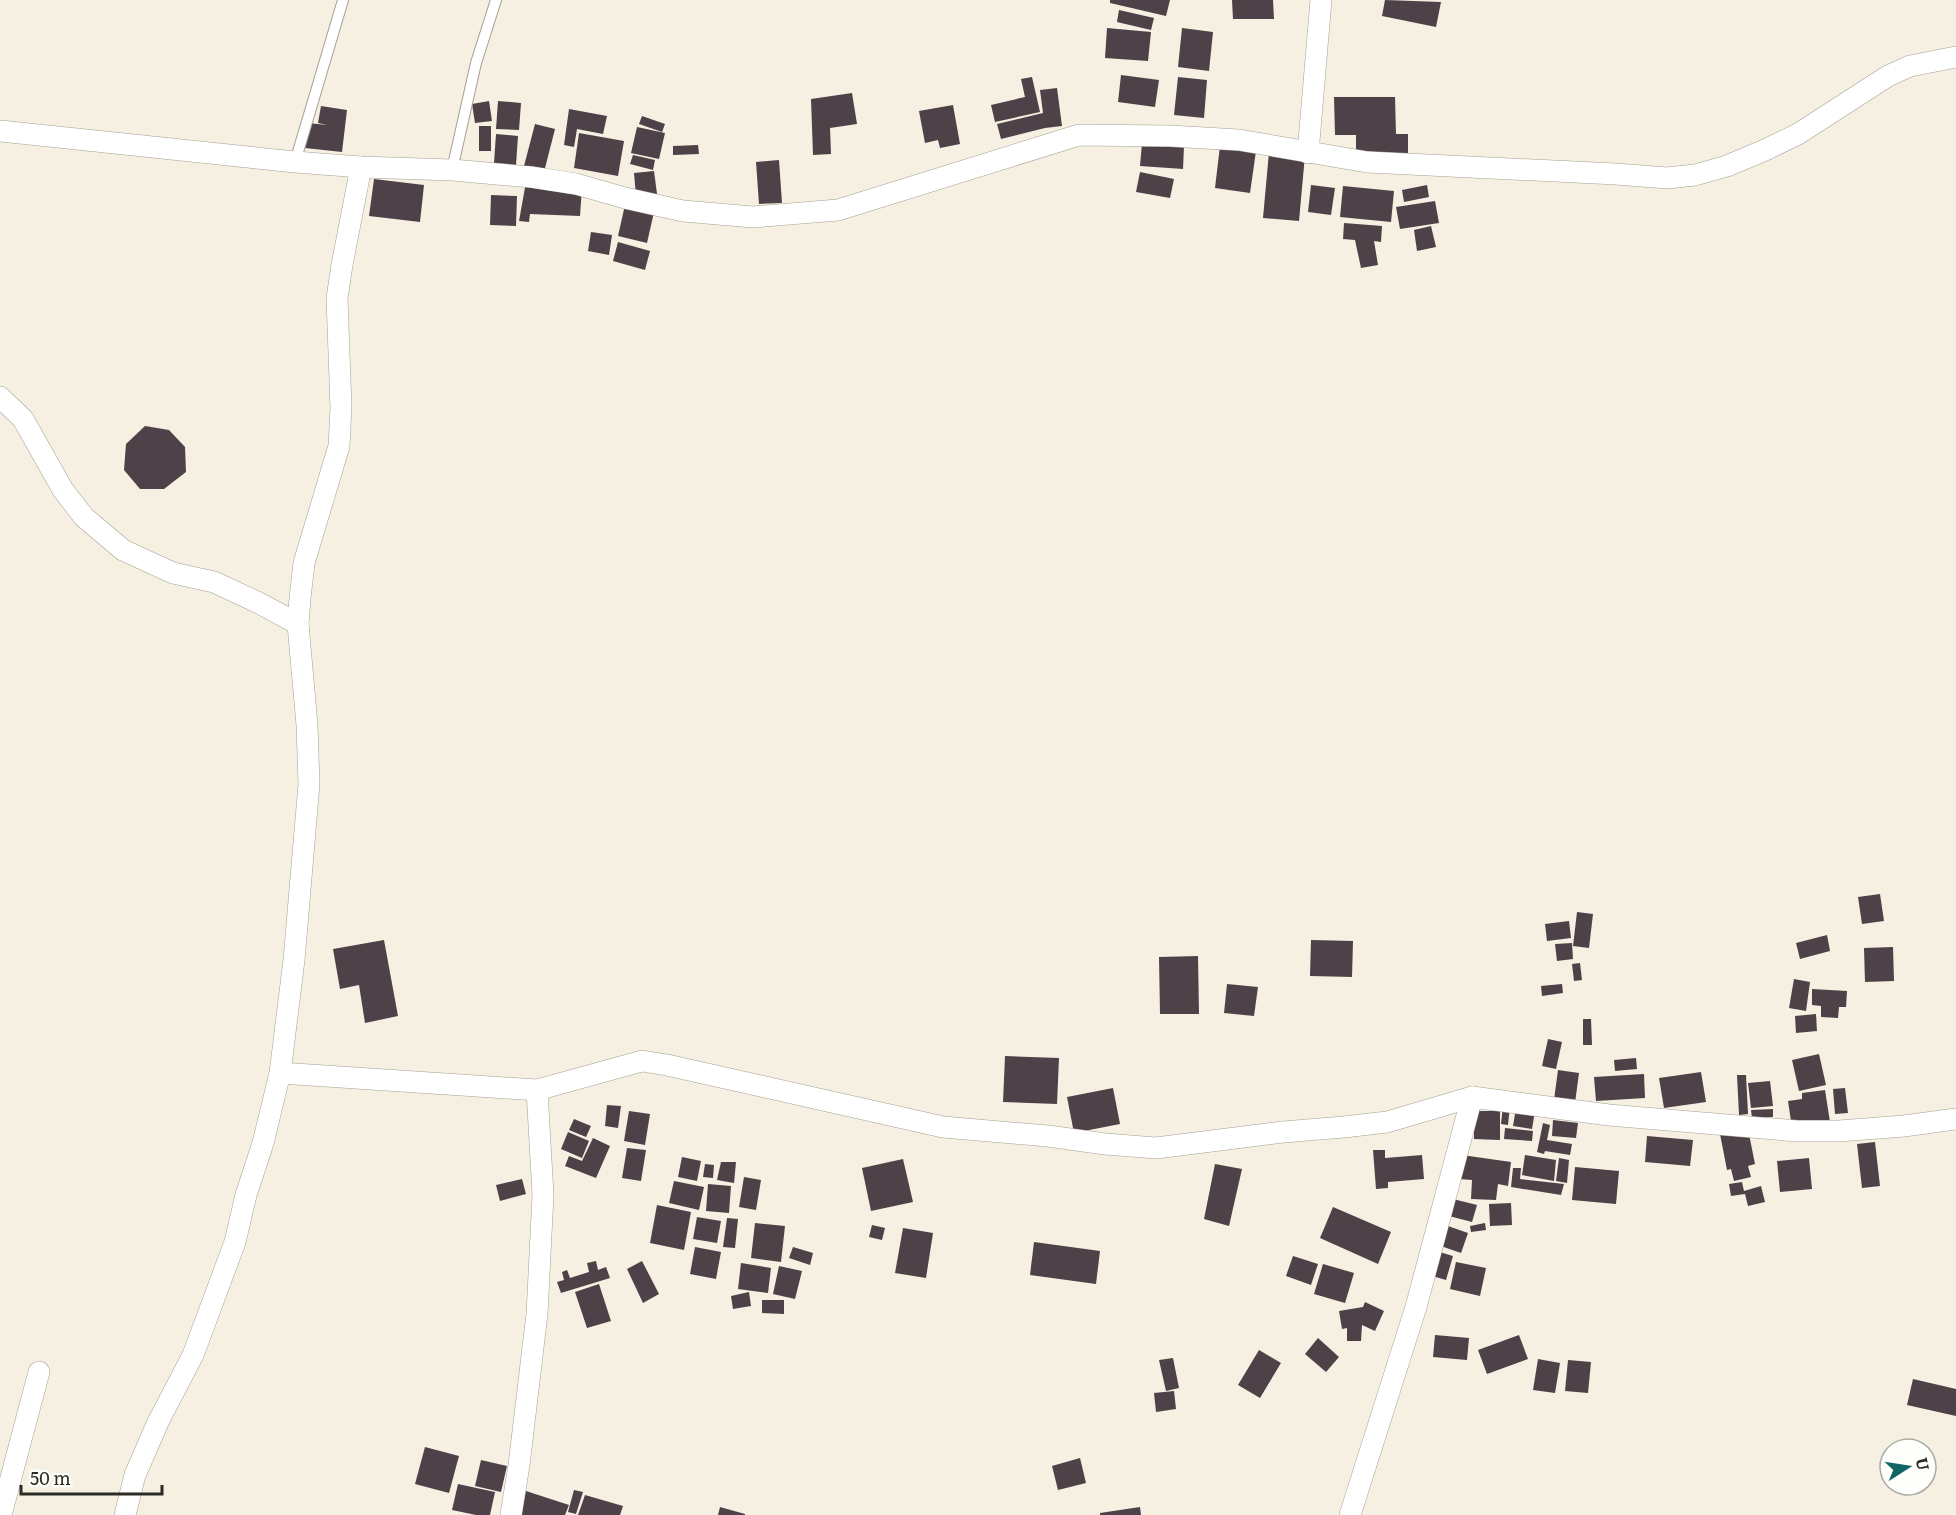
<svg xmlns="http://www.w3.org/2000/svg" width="1956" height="1515" font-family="Literata,serif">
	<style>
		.building { fill: #4e4148 }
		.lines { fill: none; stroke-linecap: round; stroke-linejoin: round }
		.service-casing { stroke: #a4a092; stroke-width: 12 }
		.minor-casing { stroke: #a4a092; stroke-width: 22 }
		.service { stroke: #fff; stroke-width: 10 }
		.minor { stroke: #fff; stroke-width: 21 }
	</style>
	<rect width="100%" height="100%" fill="#f5f0e1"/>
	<g class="building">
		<polygon points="1110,0 1170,0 1166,16 1110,3"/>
		<polygon points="1232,0 1273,0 1274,19 1233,19"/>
		<polygon points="1385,0 1441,2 1436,27 1382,16"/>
		<polygon points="1119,10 1154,18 1151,30 1117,22"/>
		<polygon points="1107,28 1151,32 1148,61 1105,58"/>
		<polygon points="1182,28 1213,32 1209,71 1178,67"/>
		<polygon points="1121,75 1159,80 1155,107 1118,102"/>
		<polygon points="1032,77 1040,112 995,122 991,105 1025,97 1021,79"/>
		<polygon points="1178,77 1207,80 1204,118 1174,115"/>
		<polygon points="1057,88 1062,126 1045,128 1001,139 997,124 1043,113 1040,90"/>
		<polygon points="852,93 857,124 830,128 831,154 813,155 811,99"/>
		<polygon points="1334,97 1395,97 1396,134 1408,134 1408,156 1356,156 1356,135 1335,135"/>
		<polygon points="489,101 492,121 475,123 472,104"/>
		<polygon points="498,101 521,103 519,130 496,129"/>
		<polygon points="953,105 960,144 940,148 938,140 925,143 919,111"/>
		<polygon points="321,106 347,110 342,152 305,148 308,123 327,125 318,123"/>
		<polygon points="569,109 607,116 603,134 577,129 574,147 564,145"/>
		<polygon points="642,116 665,124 662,132 639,124"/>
		<polygon points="535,124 555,129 544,172 524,166"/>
		<rect x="479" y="126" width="12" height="25"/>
		<polygon points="637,127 665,133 659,159 631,153"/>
		<polygon points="579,133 624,141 618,176 574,168"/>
		<polygon points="496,134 518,136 516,165 494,163"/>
		<polygon points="1142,143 1184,146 1183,169 1140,166"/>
		<polygon points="698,145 699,154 673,155 673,146"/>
		<polygon points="1220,146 1256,151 1250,193 1215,188"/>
		<polygon points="1269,152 1305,155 1299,221 1263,218"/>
		<polygon points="633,155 655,160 653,170 630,164"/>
		<polygon points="779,160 782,203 759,204 756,162"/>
		<polygon points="654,171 657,194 636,196 634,173"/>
		<polygon points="1140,172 1174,179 1170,198 1136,192"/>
		<polygon points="374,179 424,185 420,222 369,216"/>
		<polygon points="526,182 582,188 580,216 530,214 529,222 519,221"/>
		<polygon points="1311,185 1335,188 1331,215 1308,212"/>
		<polygon points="1427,185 1429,197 1404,202 1402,190"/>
		<polygon points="1343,186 1394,191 1391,222 1340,217"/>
		<polygon points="491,195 517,196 516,226 490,225"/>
		<polygon points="1435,201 1439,223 1400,229 1396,207"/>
		<polygon points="625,205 654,212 647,243 618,236"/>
		<polygon points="1344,223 1382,226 1381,242 1374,241 1378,265 1361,268 1355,240 1343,239"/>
		<polygon points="1431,226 1436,247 1417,251 1414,230"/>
		<polygon points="591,232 612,235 609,255 588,251"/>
		<polygon points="618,242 650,251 645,270 613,261"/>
		<polygon points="145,426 169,430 185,447 186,472 164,489 140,489 124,470 126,444"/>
		<polygon points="1880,894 1884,921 1862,924 1858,897"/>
		<polygon points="1577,912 1593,914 1589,948 1573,946"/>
		<polygon points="1569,921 1571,938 1547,941 1545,924"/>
		<polygon points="1827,935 1830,951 1800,959 1796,943"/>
		<polygon points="384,940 398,1016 365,1023 359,985 340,989 333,949"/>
		<polygon points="1311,940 1353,941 1352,977 1310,976"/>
		<polygon points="1572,943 1573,959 1557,961 1555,944"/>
		<polygon points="1893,947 1894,981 1865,982 1864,948"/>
		<polygon points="1198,956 1199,1014 1160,1014 1159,957"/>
		<polygon points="1580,963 1582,980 1574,981 1572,964"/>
		<polygon points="1794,979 1810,982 1806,1011 1789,1008"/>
		<polygon points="1227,984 1258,987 1254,1016 1224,1013"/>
		<polygon points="1562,984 1563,993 1542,996 1541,986"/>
		<polygon points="1812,989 1847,991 1846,1007 1839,1007 1838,1018 1821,1017 1821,1006 1812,1005"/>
		<polygon points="1816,1014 1817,1031 1796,1033 1795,1016"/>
		<polygon points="1583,1019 1591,1019 1592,1045 1583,1045"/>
		<polygon points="1548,1039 1562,1042 1556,1069 1542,1066"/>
		<polygon points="1819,1054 1826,1085 1799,1091 1792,1060"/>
		<polygon points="1005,1056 1059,1058 1057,1104 1003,1102"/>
		<polygon points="1636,1058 1637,1069 1615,1071 1614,1060"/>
		<polygon points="1558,1070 1579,1073 1575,1103 1554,1100"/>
		<polygon points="1701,1072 1706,1102 1664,1108 1659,1078"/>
		<polygon points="1644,1074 1645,1098 1596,1101 1594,1077"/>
		<polygon points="1737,1075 1746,1075 1748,1114 1739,1115"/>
		<polygon points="1770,1081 1773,1106 1751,1108 1748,1083"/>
		<polygon points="1113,1088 1120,1124 1074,1133 1067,1097"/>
		<polygon points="1845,1088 1848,1113 1835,1114 1833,1089"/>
		<polygon points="1825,1090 1830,1122 1806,1125 1806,1120 1791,1121 1788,1101 1802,1099 1802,1093"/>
		<polygon points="607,1105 621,1106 618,1128 605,1126"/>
		<polygon points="1503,1105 1510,1106 1508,1125 1501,1124"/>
		<polygon points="1516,1108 1535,1111 1532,1129 1513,1126"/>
		<polygon points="1773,1109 1773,1117 1752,1118 1751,1110"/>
		<polygon points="629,1111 650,1114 645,1145 624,1141"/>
		<polygon points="1474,1111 1500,1111 1500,1140 1474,1139"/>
		<polygon points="574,1119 591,1126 586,1137 569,1130"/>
		<polygon points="1553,1120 1578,1123 1576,1138 1552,1136"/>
		<polygon points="1543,1123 1550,1125 1547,1140 1572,1144 1570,1155 1545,1151 1544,1154 1537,1152"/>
		<polygon points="1505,1128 1533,1131 1532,1141 1504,1139"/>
		<polygon points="1748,1129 1755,1164 1748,1166 1751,1177 1734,1181 1731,1169 1727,1170 1720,1134"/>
		<polygon points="568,1132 589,1141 582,1158 561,1149"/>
		<polygon points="1647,1136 1693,1140 1690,1166 1645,1162"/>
		<polygon points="593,1138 610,1146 596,1178 565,1166 569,1156 582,1161"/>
		<polygon points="1875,1142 1880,1186 1862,1188 1857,1144"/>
		<polygon points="627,1148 646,1150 641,1181 622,1178"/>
		<polygon points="1373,1150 1385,1150 1385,1158 1422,1155 1424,1179 1388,1182 1388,1188 1376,1189"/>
		<polygon points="1462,1155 1511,1162 1508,1186 1498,1184 1496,1200 1471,1199 1472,1180 1459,1179"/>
		<polygon points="1525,1155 1556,1160 1554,1181 1522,1175"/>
		<polygon points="682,1157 701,1161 697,1181 678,1177"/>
		<polygon points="1559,1158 1569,1160 1567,1183 1556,1181"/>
		<polygon points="1809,1158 1812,1189 1780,1192 1777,1161"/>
		<polygon points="903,1159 913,1202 871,1211 862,1168"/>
		<polygon points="721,1162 736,1162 734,1183 717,1180"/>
		<polygon points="705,1164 714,1165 713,1178 703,1177"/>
		<polygon points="1215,1164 1242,1169 1229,1226 1204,1219"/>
		<polygon points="1575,1167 1619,1171 1616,1204 1572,1200"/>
		<polygon points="1513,1168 1521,1168 1520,1179 1564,1184 1561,1195 1511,1187"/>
		<polygon points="744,1177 761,1180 756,1210 739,1207"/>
		<polygon points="522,1179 526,1194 500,1201 496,1185"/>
		<polygon points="674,1181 704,1187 699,1210 669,1203"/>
		<polygon points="1742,1182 1744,1191 1761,1186 1765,1202 1748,1206 1745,1194 1731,1196 1729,1184"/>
		<polygon points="708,1184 731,1186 729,1213 706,1211"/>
		<polygon points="1453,1199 1477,1205 1472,1222 1449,1216"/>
		<polygon points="1511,1203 1512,1225 1490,1226 1489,1204"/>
		<polygon points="657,1205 691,1212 684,1250 650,1243"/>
		<polygon points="1333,1207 1391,1232 1378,1264 1320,1238"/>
		<polygon points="697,1217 721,1221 717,1243 693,1239"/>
		<polygon points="727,1218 738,1219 735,1248 723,1247"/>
		<polygon points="755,1223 785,1226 781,1262 751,1258"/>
		<polygon points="1485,1223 1486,1230 1471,1232 1470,1226"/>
		<polygon points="872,1225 885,1228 882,1240 869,1237"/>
		<polygon points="1445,1225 1468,1233 1461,1253 1438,1245"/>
		<polygon points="903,1228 933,1233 926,1278 895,1273"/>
		<polygon points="1034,1242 1100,1251 1096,1284 1030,1275"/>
		<polygon points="695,1247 721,1252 716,1279 690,1274"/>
		<polygon points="793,1247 813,1253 810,1265 789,1258"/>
		<polygon points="1436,1251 1453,1256 1446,1280 1429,1275"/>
		<polygon points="1293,1256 1318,1264 1311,1285 1286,1276"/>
		<polygon points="596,1261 598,1270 606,1267 610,1278 561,1293 557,1282 564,1280 562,1272 567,1270 570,1278 589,1272 587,1263"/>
		<polygon points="642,1261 659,1294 643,1303 627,1269"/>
		<polygon points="1456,1262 1486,1268 1480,1296 1450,1289"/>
		<polygon points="741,1263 771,1268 768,1293 738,1289"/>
		<polygon points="1323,1264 1354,1273 1345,1303 1314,1294"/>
		<polygon points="779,1266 802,1271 795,1299 773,1294"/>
		<polygon points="599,1284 611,1321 587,1328 575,1292"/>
		<polygon points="749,1292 751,1306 733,1309 731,1296"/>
		<polygon points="762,1300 784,1300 784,1314 762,1313"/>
		<polygon points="1365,1302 1384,1311 1375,1331 1362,1325 1361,1341 1347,1341 1347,1328 1342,1329 1339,1311 1363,1307"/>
		<polygon points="1435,1335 1469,1338 1467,1360 1433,1357"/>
		<polygon points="1519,1335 1528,1359 1487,1374 1478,1350"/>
		<polygon points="1318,1338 1339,1357 1326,1372 1305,1354"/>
		<polygon points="1259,1350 1281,1363 1260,1398 1238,1385"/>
		<polygon points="1173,1358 1179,1388 1166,1391 1159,1360"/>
		<polygon points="1538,1359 1560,1363 1555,1393 1533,1390"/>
		<polygon points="1568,1360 1591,1362 1588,1393 1565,1391"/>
		<polygon points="1913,1379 1956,1389 1956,1416 1907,1405"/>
		<polygon points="1174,1391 1176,1409 1156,1412 1154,1393"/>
		<polygon points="425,1447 459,1456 449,1493 415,1484"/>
		<polygon points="1080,1458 1086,1483 1058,1490 1052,1466"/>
		<polygon points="481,1460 507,1466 501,1492 475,1486"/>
		<polygon points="458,1484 495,1492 490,1515 476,1515 452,1510"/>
		<polygon points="574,1490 583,1492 576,1514 568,1512"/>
		<polygon points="526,1491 569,1505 565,1515 519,1515"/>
		<polygon points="585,1495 623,1506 620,1515 578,1515"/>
		<polygon points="720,1507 745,1514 745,1515 718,1515"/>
		<polygon points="1140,1507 1141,1515 1100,1515 1100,1513"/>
	</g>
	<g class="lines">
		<defs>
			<g id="service">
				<polyline points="295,162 343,0"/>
				<polyline points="452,170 476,63 496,0"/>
			</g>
			<g id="minor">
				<polyline points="0,131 295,162 361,167 452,170 531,177 576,184 625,198 683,211 753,217 838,210 1079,135 1170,136 1239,140 1367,162 1616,174 1667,178 1695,175 1727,166 1765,150 1798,134 1888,76 1910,66 1956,57"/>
				<polyline points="1308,153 1321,0"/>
				<polyline points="0,397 23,419 63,490 84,517 123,550 173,573 214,582 259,603 298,624"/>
				<polyline points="280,1073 537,1090 642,1061 667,1065 943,1127 1048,1136 1105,1144 1156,1148 1283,1132 1344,1127 1387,1122 1472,1097 1609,1115 1797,1131 1839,1131 1904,1126 1956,1119"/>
				<polyline points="1,1515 39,1372"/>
				<polyline points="125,1515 135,1475 158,1422 193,1355 235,1242 246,1195 263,1143 280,1073 294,960 309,784 307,725 298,624 300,598 304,563 339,446 341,408 337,298 342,265 361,167"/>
				<polyline points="511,1515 519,1465 537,1314 543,1195 537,1090"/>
				<polyline points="1350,1515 1416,1307 1472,1097"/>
			</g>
		</defs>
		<use href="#service" class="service-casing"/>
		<use href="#minor" class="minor-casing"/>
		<use href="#service" class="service"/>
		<use href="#minor" class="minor"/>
	</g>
	<g transform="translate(1908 1467) rotate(78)"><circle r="28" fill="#fefefa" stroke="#aaaaa5" stroke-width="1.5"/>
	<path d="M0-4.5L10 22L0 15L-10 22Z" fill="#126364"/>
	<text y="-9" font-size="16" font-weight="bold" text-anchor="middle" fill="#2d2b25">U</text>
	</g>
	<path d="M21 1485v9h141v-9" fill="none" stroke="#2d2b25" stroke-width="3"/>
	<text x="30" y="1485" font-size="18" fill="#2d2b25" stroke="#fefefa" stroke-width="4.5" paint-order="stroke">50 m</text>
</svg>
